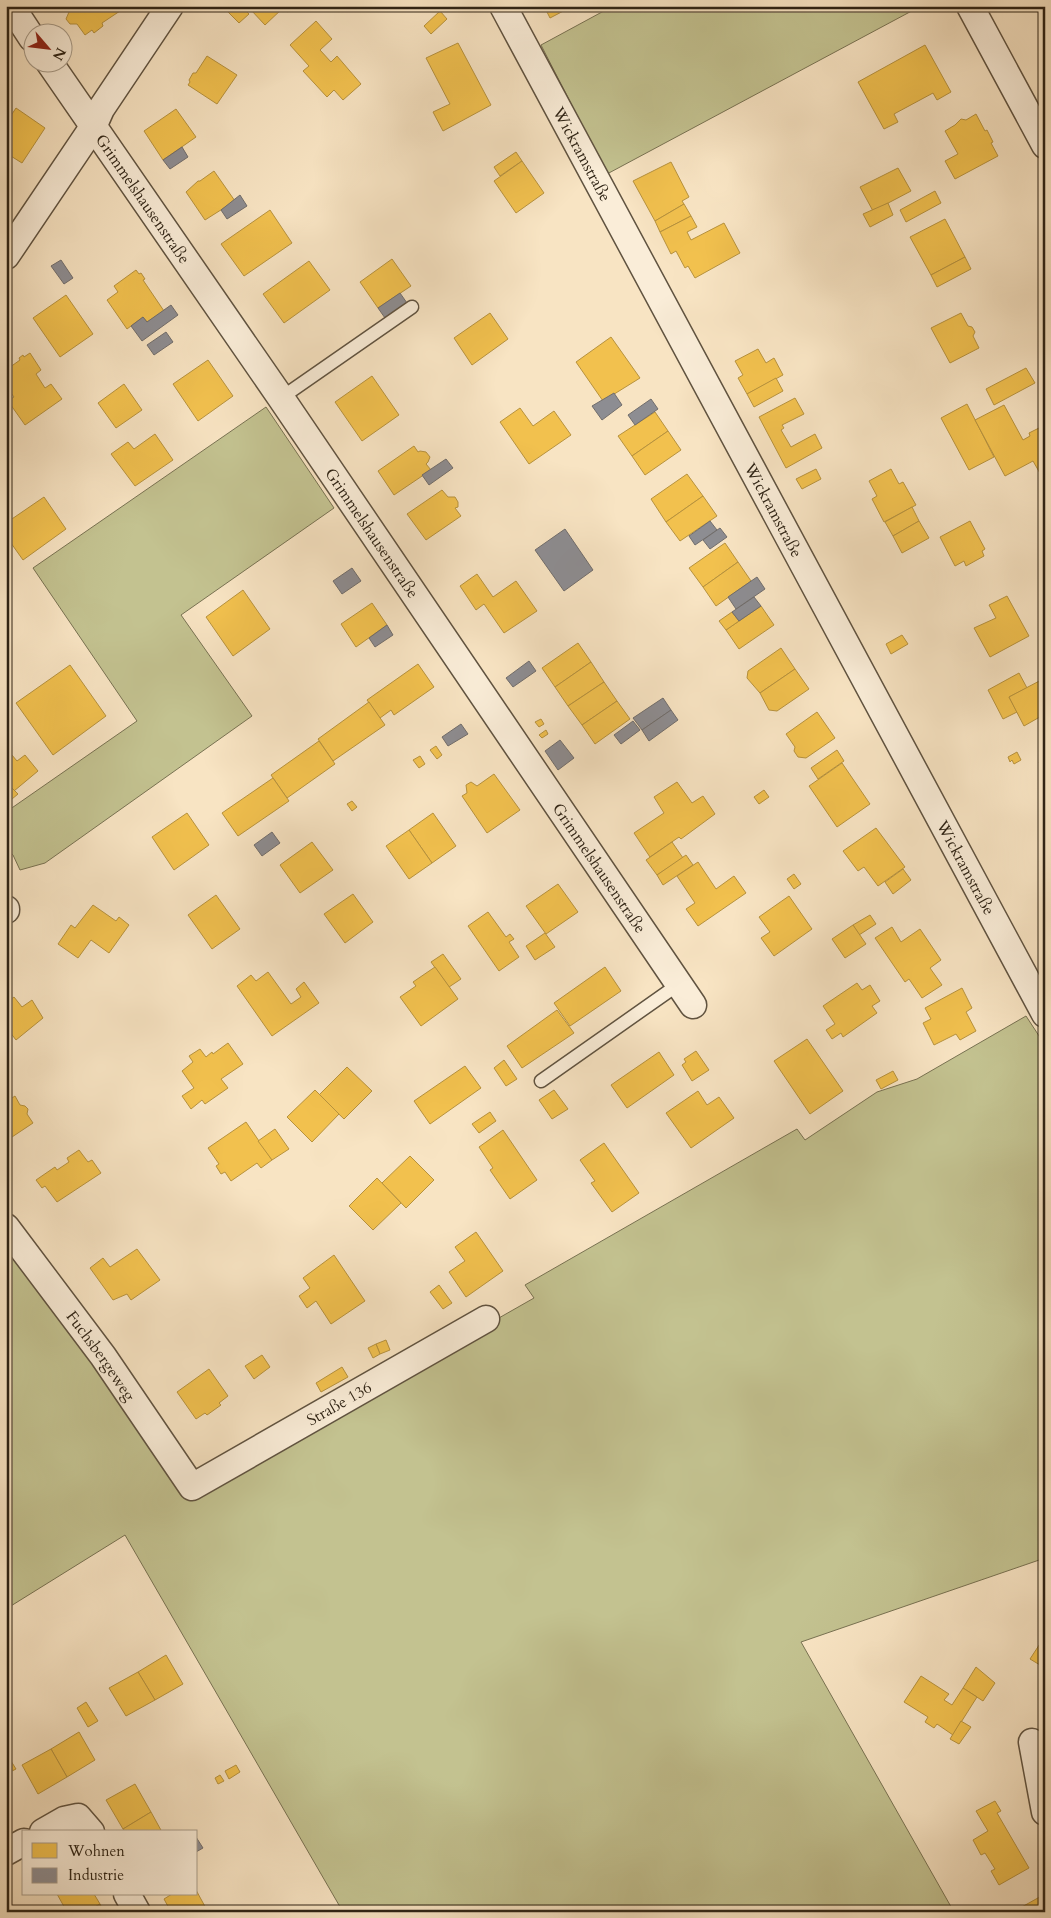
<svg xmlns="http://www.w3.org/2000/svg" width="1051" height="1918" font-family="Cardo,serif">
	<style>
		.green { fill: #c3c290; stroke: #787252 }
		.homes { fill: #f2c14e; stroke: #b7923d }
		.industry { fill: #8d8d92; stroke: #706d6c }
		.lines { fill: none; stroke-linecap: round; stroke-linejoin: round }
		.lane-casing { stroke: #605340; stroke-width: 15 }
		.street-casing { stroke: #605340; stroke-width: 29 }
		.lane { stroke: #faedd8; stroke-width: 12 }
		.street { stroke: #faedd8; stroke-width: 26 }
		.labels { text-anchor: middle; stroke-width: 5; stroke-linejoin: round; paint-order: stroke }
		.street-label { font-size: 16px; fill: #2e2315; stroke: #faedd8 }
	</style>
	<rect width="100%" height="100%" fill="#f8e4c3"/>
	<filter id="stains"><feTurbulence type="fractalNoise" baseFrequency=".004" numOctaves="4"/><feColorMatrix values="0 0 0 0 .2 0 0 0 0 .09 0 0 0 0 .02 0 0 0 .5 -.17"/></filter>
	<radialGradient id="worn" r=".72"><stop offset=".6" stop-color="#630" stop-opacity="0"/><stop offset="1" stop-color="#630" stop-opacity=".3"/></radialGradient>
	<g class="green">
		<polygon points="613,6 921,6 607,174 541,45"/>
		<polygon points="266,407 334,508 181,615 252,716 45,863 20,870 13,855 6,848 6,812 137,721 33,568"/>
		<polygon points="1026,1016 1045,1045 1045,1558 801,1642 954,1912 343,1912 125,1535 6,1609 6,1230 190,1494 534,1298 525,1285 776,1141 797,1129 805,1140 877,1092 917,1079"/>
	</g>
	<g class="homes">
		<polygon points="65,6 126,6 126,7 102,23 103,26 94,33 92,30 85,35 77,24 70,24 66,19 69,12"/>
		<polygon points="241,6 249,14 239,23 223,7"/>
		<polygon points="254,6 294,6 288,12 283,8 265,25 251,10"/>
		<polygon points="544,6 573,6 550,18"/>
		<polygon points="440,11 447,19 431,34 424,26"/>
		<polygon points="316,21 332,39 320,50 331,62 337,56 361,84 343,100 334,90 327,97 303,71 309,66 290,45"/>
		<polygon points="458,43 491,105 443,131 433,112 450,104 426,58"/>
		<polygon points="925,45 951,92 937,100 933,93 894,114 898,122 884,129 858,82"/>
		<polygon points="207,56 237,75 217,104 188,85 190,82 189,80 193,73 196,73"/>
		<polygon points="16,108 45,128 22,163 6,153 6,123"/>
		<polygon points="176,109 196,137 163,160 144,131"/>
		<polygon points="976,114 985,131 987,130 993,142 991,143 998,156 955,179 945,161 958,154 945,131 955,125 961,119 966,120"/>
		<polygon points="516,152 522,161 500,176 494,167"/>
		<polygon points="522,161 544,193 516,213 494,181"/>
		<polygon points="671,162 689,197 682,201 684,204 655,221 633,181"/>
		<polygon points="898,168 911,191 873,211 860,187"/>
		<polygon points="214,171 235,201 205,220 186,192 198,181 200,181"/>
		<polygon points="935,191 941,203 906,222 900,210"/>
		<polygon points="888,203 893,215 870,227 863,214"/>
		<polygon points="684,204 691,216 660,232 655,221"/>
		<polygon points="270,210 292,243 244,276 221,244"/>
		<polygon points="691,216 697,227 687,232 691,240 724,223 740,253 695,278 688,266 685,268 676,251 671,254 660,232"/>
		<polygon points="945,219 965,257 931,275 910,237"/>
		<polygon points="965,257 971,269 937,287 931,275"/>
		<polygon points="392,259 411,286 378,308 360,282"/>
		<polygon points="309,261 330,290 284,323 263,294"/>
		<polygon points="136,270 139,274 141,273 145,279 143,280 164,311 147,322 143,317 127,329 107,300 118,292 114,286"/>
		<polygon points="66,295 93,334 60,357 33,318"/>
		<polygon points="490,313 508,339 472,365 454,338"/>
		<polygon points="961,313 968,326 972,327 975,332 973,336 979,348 950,363 931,328"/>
		<polygon points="611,337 640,378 603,401 576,362"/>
		<polygon points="758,349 766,363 774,358 783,375 747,394 738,378 743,375 735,361"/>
		<polygon points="30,353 41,370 36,374 45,388 51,384 62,399 25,425 8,401 14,397 6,386 6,370 20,360 19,358 23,355 24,357"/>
		<polygon points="208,360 233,396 198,421 173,384"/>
		<polygon points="1026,368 1035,383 994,405 986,389"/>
		<polygon points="372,376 399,415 362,441 335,402"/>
		<polygon points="776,378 783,391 754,407 747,394"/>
		<polygon points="124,384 142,410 116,428 98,403"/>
		<polygon points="795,398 804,414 782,425 784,428 781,430 791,447 815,434 822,448 786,468 759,417"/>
		<polygon points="967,404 994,457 969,470 941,418"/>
		<polygon points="1004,405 1023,440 1030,436 1029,433 1045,425 1045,473 1041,475 1033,461 1005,476 975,420"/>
		<polygon points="520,408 533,426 554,411 571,435 529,464 500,422"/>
		<polygon points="655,412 668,431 632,456 618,436"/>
		<polygon points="668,431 681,450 645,475 632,456"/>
		<polygon points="155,434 173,460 135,486 111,454 128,442 134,449"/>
		<polygon points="414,446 418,452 420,451 426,452 430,457 428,462 426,464 431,470 394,495 378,471"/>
		<polygon points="816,469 821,479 802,489 796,479"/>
		<polygon points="891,469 899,484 903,482 916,505 884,522 872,499 877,496 869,481"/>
		<polygon points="687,474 703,496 666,522 651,499"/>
		<polygon points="442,490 448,497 455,497 458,502 458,507 455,508 461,516 426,540 407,514"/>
		<polygon points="703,496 717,516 680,541 666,522"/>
		<polygon points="44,497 66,529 23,560 6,536 6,523"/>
		<polygon points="912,507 919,521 893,536 885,522"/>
		<polygon points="919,521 929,538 902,553 893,536"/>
		<polygon points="970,521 985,549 982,551 984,556 966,566 964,561 955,566 940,537"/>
		<polygon points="725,543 738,562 703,587 689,568"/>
		<polygon points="738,562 751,581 716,606 703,587"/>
		<polygon points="477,574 493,597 516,581 537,611 504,633 484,604 476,610 460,586"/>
		<polygon points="243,590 270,629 233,656 206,617"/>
		<polygon points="1007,596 1029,636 990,657 974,628 996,618 989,605"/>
		<polygon points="372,603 387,625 356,647 341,624"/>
		<polygon points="761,606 774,625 739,649 726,630"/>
		<polygon points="732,612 739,621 726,630 719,621"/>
		<polygon points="902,635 908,644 891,654 886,644"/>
		<polygon points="578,643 591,662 555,687 542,668"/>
		<polygon points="781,648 795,669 760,693 747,678 748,671"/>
		<polygon points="591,662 604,682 568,706 555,687"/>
		<polygon points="418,664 434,687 394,715 391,710 380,718 367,700"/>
		<polygon points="70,665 106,716 53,755 16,703"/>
		<polygon points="795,669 809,689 777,711 769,710 760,693"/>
		<polygon points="1019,673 1027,688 1009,697 1017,712 1003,719 988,690"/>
		<polygon points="1045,678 1045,714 1024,726 1009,697"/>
		<polygon points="604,682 617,701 582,725 568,706"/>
		<polygon points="617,701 630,719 595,744 582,725"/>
		<polygon points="369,702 385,725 333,761 318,739"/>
		<polygon points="817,712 835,738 806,758 798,757 794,751 795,747 786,734"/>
		<polygon points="541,719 544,724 539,727 535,722"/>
		<polygon points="546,730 548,734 542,738 539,735"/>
		<polygon points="319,741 335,764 287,798 271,775"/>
		<polygon points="436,746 442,755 437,759 430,750"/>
		<polygon points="6,748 17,761 25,755 38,771 14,791 6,781"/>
		<polygon points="837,750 844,761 818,779 811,768"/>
		<polygon points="1017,752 1021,760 1014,764 1012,760 1010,762 1008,757"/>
		<polygon points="420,756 425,764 419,768 413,760"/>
		<polygon points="1045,759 1045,772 1039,762"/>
		<polygon points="842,763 870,804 837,827 809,786"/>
		<polygon points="494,774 520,810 487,833 462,796 467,793 466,785 471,782 477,786"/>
		<polygon points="273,778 289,801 238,836 222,813"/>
		<polygon points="677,782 692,803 703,796 715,814 681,839 679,837 650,857 634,833 664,813 654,797"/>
		<polygon points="8,784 18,794 6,804 6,785"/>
		<polygon points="764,790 769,797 759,804 754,797"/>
		<polygon points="352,801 357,807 352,811 347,804"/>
		<polygon points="187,813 209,845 174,870 152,837"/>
		<polygon points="433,813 456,846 432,863 409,830"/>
		<polygon points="876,828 905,867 878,886 864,867 858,871 843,851"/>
		<polygon points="409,830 432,863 409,879 386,846"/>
		<polygon points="312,842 333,870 300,893 280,865"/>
		<polygon points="672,842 683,858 657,875 646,860"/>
		<polygon points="686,855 693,865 663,885 657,875"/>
		<polygon points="698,862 716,889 734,876 746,893 698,926 686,909 695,903 677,876"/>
		<polygon points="903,869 911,880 893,894 885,882"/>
		<polygon points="794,874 801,884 794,889 787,879"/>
		<polygon points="558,884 578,912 546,934 526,906"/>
		<polygon points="353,894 373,922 345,943 324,914"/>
		<polygon points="216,895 240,929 212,949 188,915"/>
		<polygon points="789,896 812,929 774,956 761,938 770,932 759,917"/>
		<polygon points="93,905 116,921 119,917 129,925 109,953 91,940 78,958 58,944 71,925 75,928"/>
		<polygon points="488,912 506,937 510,934 514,939 509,942 519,957 499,971 468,926"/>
		<polygon points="870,915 876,924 859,935 853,925"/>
		<polygon points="853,925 866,944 845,958 832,939"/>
		<polygon points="892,927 901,942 920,929 941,960 930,968 942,985 922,998 909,979 905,982 875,938"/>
		<polygon points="1045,929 1045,940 1040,931"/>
		<polygon points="545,933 555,947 535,960 526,946"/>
		<polygon points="443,954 461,979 449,987 431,962"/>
		<polygon points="435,967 458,999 421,1026 400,997 416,986 413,982"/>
		<polygon points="605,967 621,991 570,1026 554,1003"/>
		<polygon points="268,972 291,1004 301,997 296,989 304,982 319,1003 272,1036 237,986 251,975 256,981"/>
		<polygon points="857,983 862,990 870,985 880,1001 872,1006 877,1013 843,1037 841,1033 832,1039 826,1030 835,1024 823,1006"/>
		<polygon points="962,988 972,1008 966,1012 976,1031 960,1040 956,1034 934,1045 923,1023 931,1019 925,1008"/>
		<polygon points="14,997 22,1007 32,1000 43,1018 16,1040 6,1027 6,1003"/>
		<polygon points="557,1010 574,1033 522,1068 507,1046"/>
		<polygon points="807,1039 843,1091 810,1114 774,1061"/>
		<polygon points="228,1043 243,1064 221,1079 228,1088 205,1104 202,1100 191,1109 182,1096 194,1088 182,1071 193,1062 189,1056 200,1049 206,1057 212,1052 213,1054"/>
		<polygon points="696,1051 709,1070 692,1081 682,1065 686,1062 684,1059"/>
		<polygon points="659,1052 674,1075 627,1108 611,1085"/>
		<polygon points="504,1060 517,1079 506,1086 494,1068"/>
		<polygon points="465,1066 481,1088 430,1124 414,1101"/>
		<polygon points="347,1067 372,1091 344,1119 319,1095"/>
		<polygon points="893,1071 898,1080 881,1089 876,1080"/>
		<polygon points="315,1090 339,1114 312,1142 287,1117"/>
		<polygon points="554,1090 568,1109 552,1119 539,1100"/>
		<polygon points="698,1091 707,1105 719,1097 734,1118 691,1148 666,1113"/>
		<polygon points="15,1096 20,1105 25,1106 28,1109 27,1114 33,1123 6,1141 6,1102"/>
		<polygon points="490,1112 496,1121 479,1133 472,1124"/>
		<polygon points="246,1122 272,1160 261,1168 257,1163 231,1181 225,1172 221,1174 216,1166 219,1164 208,1148"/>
		<polygon points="275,1129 289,1149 272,1160 258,1141"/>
		<polygon points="503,1130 537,1180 510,1199 490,1170 493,1168 479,1147"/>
		<polygon points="604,1143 639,1193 612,1212 591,1183 595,1181 580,1160"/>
		<polygon points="79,1150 88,1162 92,1160 101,1173 57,1202 45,1186 42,1188 36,1180 55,1167 57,1170 69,1162 67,1158"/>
		<polygon points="410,1156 434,1180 406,1208 382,1183"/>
		<polygon points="377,1178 401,1203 373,1230 349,1206"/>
		<polygon points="476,1232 503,1271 466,1297 449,1272 465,1261 455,1247"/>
		<polygon points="137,1249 160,1280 131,1300 127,1294 113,1300 90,1268 103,1258 110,1267"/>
		<polygon points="334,1255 365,1301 331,1324 316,1301 307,1308 299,1296 310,1288 303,1278"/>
		<polygon points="439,1285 452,1303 443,1309 430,1292"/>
		<polygon points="386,1340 390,1350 380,1354 376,1344"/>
		<polygon points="376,1344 380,1354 373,1358 368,1348"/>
		<polygon points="262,1355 270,1367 254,1379 245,1366"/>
		<polygon points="342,1367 348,1377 321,1392 316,1383"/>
		<polygon points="209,1369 228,1396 219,1403 221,1405 207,1415 205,1413 196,1419 177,1392"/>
		<polygon points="1045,1636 1045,1668 1030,1659"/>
		<polygon points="166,1655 183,1684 155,1700 138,1672"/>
		<polygon points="976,1667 995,1683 983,1701 963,1688"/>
		<polygon points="138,1672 155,1700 126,1716 109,1688"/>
		<polygon points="921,1676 949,1694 944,1700 952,1705 963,1688 977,1697 953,1735 937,1724 934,1728 925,1722 928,1717 904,1702"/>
		<polygon points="86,1702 98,1721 88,1727 77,1708"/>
		<polygon points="961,1721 971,1727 959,1744 950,1739"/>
		<polygon points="79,1732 95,1760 67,1777 51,1749"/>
		<polygon points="51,1749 67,1777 38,1794 22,1765"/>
		<polygon points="6,1753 16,1769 6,1774"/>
		<polygon points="236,1765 240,1772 229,1779 225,1771"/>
		<polygon points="220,1775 224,1781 218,1784 215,1778"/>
		<polygon points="135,1784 151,1812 123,1829 106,1800"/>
		<polygon points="995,1801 1001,1811 997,1813 1029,1868 999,1885 991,1871 995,1869 985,1853 981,1855 973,1840 988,1831 976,1811"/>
		<polygon points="151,1812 162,1832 125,1832 123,1829"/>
		<polygon points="196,1890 208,1912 171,1912 164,1899 172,1894 196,1894"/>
		<polygon points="57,1894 94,1894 100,1904 86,1912 67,1912"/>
		<polygon points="1045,1894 1045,1912 1021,1912 1020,1908"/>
		<polygon points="100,1904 104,1912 86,1912"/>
	</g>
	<g class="industry">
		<polygon points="182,147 188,157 170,169 163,160"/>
		<polygon points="240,195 247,206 227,219 221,210"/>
		<polygon points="61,260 73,278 64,284 51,266"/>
		<polygon points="400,293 407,303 385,318 378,308"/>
		<polygon points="171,305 178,315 142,341 131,326 143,317 147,322"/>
		<polygon points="166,332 173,342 154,355 147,345"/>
		<polygon points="614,393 622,405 602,420 592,406"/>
		<polygon points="651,399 658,409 635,425 628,415"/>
		<polygon points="446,459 453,468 429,485 422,475"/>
		<polygon points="710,521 717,530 695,545 689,536"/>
		<polygon points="720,528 727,537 710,549 703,540"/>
		<polygon points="565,529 593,570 564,591 535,550"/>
		<polygon points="352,568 361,581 342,594 333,581"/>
		<polygon points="757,577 765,589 736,609 728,597"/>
		<polygon points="754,597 761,606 739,621 732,612"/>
		<polygon points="387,625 393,635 375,647 369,638"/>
		<polygon points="529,661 536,671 513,687 506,678"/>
		<polygon points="663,698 671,710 642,730 633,718"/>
		<polygon points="671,710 678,720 649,741 642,730"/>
		<polygon points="633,721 640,730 621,744 614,735"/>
		<polygon points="461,724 468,734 448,746 442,737"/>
		<polygon points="560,740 574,758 558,770 545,751"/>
		<polygon points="272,832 280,843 262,856 254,845"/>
		<polygon points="196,1837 203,1848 196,1852"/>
	</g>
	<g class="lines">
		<defs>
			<g id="lane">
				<polyline points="281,398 412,307"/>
				<polyline points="541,1081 679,984"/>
			</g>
			<g id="street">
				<polyline points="11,6 32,38"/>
				<path id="s1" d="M503 6 1045 1014"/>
				<polyline points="970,6 1045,145"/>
				<path id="s2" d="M49 62 281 398 693 1005"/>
				<polyline points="6,256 93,127 101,109 170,6"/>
				<polyline points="6,909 6,910"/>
				<path id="s3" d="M6 1227 103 1356 192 1487 486 1319"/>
				<polyline points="1032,1742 1045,1812"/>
				<polyline points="43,1832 64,1820 78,1817 91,1832"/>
				<polyline points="6,1852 24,1842"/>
				<polyline points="127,1894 137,1912"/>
			</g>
		</defs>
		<use href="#lane" class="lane-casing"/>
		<use href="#street" class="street-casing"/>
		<use href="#lane" class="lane"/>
		<use href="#street" class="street"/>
	</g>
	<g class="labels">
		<g class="street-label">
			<text dy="6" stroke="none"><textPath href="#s1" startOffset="168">Wickramstraße</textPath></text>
			<text dy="6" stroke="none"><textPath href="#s2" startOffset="166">Grimmelshausenstraße</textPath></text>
			<text dy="6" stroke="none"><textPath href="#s1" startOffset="572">Wickramstraße</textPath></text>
			<text dy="6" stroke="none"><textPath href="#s2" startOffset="571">Grimmelshausenstraße</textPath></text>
			<text dy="6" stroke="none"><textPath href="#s1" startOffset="978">Wickramstraße</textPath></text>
			<text dy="6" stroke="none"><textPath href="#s2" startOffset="976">Grimmelshausenstraße</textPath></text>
			<text dy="6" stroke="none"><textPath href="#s3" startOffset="160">Fuchsbergeweg</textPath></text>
			<text dy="6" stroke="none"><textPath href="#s3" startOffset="489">Straße 136</textPath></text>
		</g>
	</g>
	<rect width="1051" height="1918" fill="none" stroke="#f8e4c3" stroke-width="25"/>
	<rect x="8" y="8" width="1036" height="1903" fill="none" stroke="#2e2315" stroke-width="2.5"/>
	<rect x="12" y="12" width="1026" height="1893" fill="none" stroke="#2e2315"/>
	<rect x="22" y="1830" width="175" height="65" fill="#faedd8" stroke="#a89c8a"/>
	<rect x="32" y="1843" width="25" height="15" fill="#f2c14e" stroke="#a89c8a"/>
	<text x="68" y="1856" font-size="15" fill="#2e2315">Wohnen</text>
	<rect x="32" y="1868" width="25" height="15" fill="#8d8d92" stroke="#a89c8a"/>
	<text x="68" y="1880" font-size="15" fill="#2e2315">Industrie</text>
	<g transform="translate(48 48) rotate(118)"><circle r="24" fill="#faedd8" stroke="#a89c8a"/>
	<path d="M0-4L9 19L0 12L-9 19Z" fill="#8f2418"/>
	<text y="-8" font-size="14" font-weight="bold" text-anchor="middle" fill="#2e2315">N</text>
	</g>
	<rect width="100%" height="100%" filter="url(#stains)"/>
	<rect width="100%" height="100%" fill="url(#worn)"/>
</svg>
